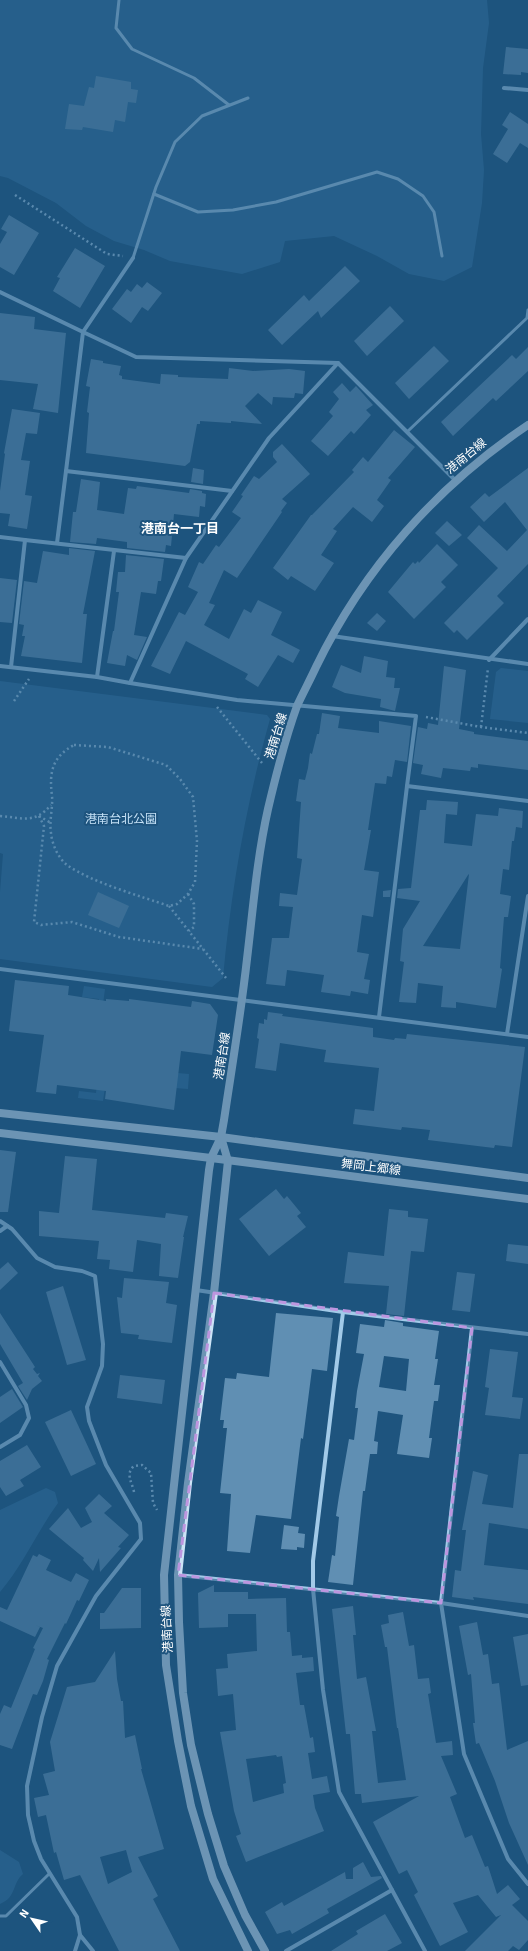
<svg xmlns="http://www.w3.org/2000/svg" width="528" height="1951" font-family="Signika,'Noto Sans JP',sans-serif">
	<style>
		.green { fill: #316e9c }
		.building { fill: #608fb3; fill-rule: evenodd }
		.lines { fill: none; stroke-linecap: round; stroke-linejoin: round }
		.path { stroke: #a2cae8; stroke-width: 2.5; stroke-dasharray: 2 3; stroke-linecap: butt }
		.lane { stroke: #a2cae8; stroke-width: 3 }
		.street { stroke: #a2cae8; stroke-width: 4 }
		.secondary { stroke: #cce3f6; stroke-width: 8 }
		.marked { fill: none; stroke: #bd96df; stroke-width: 3; stroke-dasharray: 8 5; stroke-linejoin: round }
		.labels { text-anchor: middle; stroke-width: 4; stroke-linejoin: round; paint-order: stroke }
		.street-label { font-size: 12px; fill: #fff; stroke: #1e547e }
		.park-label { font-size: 12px; fill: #c5e1f6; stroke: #1e547e }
		.neighbourhood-label { font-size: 13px; font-weight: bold; fill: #fff; stroke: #1e547e }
	</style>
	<rect width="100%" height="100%" fill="#1e547e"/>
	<g class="green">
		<polygon points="0,0 487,0 489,23 483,68 481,134 484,170 482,203 472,267 444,281 409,274 377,256 334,236 285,241 280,262 242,274 170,261 144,250 114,241 86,226 56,203 8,178 0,176"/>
		<polygon points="501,668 528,671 528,723 490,719 496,672"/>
		<path d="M0 681 267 715 270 719C246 804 231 890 223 978L212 987 0 959V892L3 854 0 853Z"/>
		<polygon points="84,986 105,989 103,1004 99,1003 99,999 82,997"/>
		<polygon points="111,1046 103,1101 78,1098 79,1091 96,1093 97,1084"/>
		<polygon points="177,1073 189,1074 188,1089 175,1088"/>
		<path d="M46 1488 55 1492 58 1503C37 1532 23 1565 0 1592V1510Z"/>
		<path d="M0 1850 19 1862 23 1874C12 1883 17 1897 0 1904Z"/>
	</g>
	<g class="building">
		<polygon points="506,47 528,49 528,73 521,72 521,75 503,74"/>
		<polygon points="96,76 131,82 131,89 138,90 136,103 128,102 125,122 115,120 113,132 83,127 82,130 65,129 69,104 84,106 89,87 94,88"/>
		<polygon points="510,112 528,124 528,148 520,143 507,163 493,154 508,129 502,125"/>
		<polygon points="9,215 39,233 14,275 0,267 0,244 7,232 1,229"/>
		<polygon points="75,248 105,266 80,308 53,291 60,278 57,277"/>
		<polygon points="345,266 360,281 321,318 318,311 282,345 268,330 304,295 309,301"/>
		<polygon points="147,282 162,293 148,311 142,307 131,323 112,309 127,289 131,292 137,284 142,288"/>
		<polygon points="390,306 404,321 367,356 354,341"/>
		<polygon points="0,313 35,317 34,329 66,333 58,413 33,409 38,384 0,380"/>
		<polygon points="434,346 449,361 409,399 395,383"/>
		<polygon points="528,347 528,371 496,401 493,398 453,436 441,422 512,355 516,359"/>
		<polygon points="91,359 103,361 103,363 121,366 119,375 122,376 122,379 160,384 161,374 178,375 178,377 228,379 229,368 253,371 289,369 305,371 303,394 295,393 294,398 273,397 272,405 258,393 245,406 262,424 231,421 231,423 200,421 200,424 197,424 190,462 185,466 86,453 89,413 87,412 90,387 86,386"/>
		<polygon points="342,383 350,392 356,386 373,405 366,410 371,415 354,434 351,431 328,456 311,441 333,416 329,412 339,399 333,392"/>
		<polygon points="12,409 40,413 37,434 26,433 21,460 30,461 25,495 32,496 27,529 8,526 10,514 0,513 0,491 5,454 4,453"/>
		<polygon points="394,430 415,447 388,478 391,480 377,500 384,506 372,522 353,507 333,529 337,531 321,555 334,563 315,591 291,576 288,580 273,568 311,515 312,515 354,472 352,470 363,457 368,462"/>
		<polygon points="282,444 310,474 282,499 287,503 281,511 282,512 237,578 224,570 209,603 215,605 204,625 229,639 244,609 251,613 258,600 282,612 271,635 300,650 293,663 278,655 258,687 245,679 248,674 186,641 170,674 151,666 179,612 185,615 198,592 188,587 199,562 203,564 216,545 219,547 241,518 232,512 243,496 241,495 254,476 259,479 277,462 273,457 273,452"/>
		<polygon points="193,468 204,470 203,484 191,482"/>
		<polygon points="528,468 528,564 497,596 504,603 467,640 457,630 454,633 444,623 498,568 467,538 479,525 507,551 527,530 505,502 484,522 470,507 485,493 489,497"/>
		<polygon points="81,479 100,482 97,510 124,514 128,488 136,489 137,486 189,493 190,489 202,491 202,493 206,494 205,507 200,506 199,517 174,514 171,546 166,545 165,552 127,548 127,542 97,538 96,544 70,542 73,512 76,512"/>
		<polygon points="447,521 462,535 449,546 435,533"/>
		<polygon points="437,544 458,565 441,582 446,587 414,619 388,592 413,562 415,564 418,561 419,563"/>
		<polygon points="69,548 95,551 83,614 87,614 82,663 21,656 25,636 22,636 24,625 19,624 24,581 37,583 43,551 69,555"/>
		<polygon points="126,555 164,559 161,581 158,581 156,594 141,592 134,635 147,637 137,660 127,655 125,666 107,663 113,631 114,631 119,592 116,592 118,572 125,572"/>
		<polygon points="0,578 17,580 12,623 0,622"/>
		<polygon points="377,613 386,621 377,631 367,623"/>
		<polygon points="364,656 388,661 386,677 395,678 394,688 400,688 395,711 380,707 381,699 345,693 332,687 341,665 361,673"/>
		<polygon points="444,666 466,670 459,729 474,732 474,734 528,741 528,770 478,764 478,768 471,767 470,771 443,768 441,778 421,774 423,765 413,763 418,727 427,729 428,723 438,725"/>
		<polygon points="322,713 340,716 338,728 379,733 379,721 411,726 407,762 395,760 392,777 387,776 386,784 375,783 368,830 371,830 364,870 379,872 373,917 362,915 357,952 369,954 364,979 370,980 368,994 351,991 350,996 321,992 324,975 287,970 285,986 266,984 272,938 289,938 293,907 279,906 280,893 297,895 302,859 297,858 301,802 296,801 299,779 305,780 308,768 310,753 312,754 317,734 319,734"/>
		<path d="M427 800 458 802 457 815 446 814 444 843 472 846 476 814 498 816 499 808 523 811 522 828 516 827 514 841H512L509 870 503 869 500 894 511 896 508 917H504L500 968 502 969 496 1008 456 1002V1008L441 1007 443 986 418 983 416 1003 399 1002 404 962 400 961 403 929 420 901 397 898 398 889 411 888 420 810H426ZM469 874 460 949 423 946 468 875Z"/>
		<polygon points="391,890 390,897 383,897 383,891"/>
		<polygon points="98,892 129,906 119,928 88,915"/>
		<polygon points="15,980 69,986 68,995 106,1001 106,999 129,1001 129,999 191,1007 192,1001 210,1004 218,1015 212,1055 181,1051 174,1110 105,1099 106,1091 57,1085 56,1094 36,1092 44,1035 9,1031"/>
		<polygon points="268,1012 283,1014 282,1016 373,1028 373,1037 394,1040 395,1038 406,1039 407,1034 525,1047 512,1147 495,1145 494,1148 428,1140 430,1130 402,1127 401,1130 353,1124 355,1109 374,1111 379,1068 324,1062 326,1050 280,1043 276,1071 255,1068 259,1039 257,1038 259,1023 264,1024 264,1019 267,1020"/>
		<polygon points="0,1150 16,1152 8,1212 0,1212"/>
		<polygon points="65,1156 97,1159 92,1210 165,1218 166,1213 188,1216 183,1237 184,1237 178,1278 159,1276 161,1244 137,1240 133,1272 109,1269 110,1260 97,1259 99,1241 39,1236 39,1211 59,1213"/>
		<polygon points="276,1189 284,1199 287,1196 301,1213 297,1216 306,1227 269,1256 239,1219"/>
		<polygon points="389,1209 408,1211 408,1217 428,1219 424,1252 411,1251 404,1316 386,1314 389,1286 344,1283 348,1252 384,1256"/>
		<polygon points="508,1244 528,1246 528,1264 506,1261"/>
		<polygon points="8,1262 18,1273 0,1290 0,1269"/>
		<polygon points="457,1272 475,1274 470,1312 452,1310"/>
		<polygon points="124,1278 169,1282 166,1303 177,1305 172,1343 138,1339 139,1335 121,1333 117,1297 122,1298"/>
		<polygon points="63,1286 86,1360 67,1365 46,1292"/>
		<polygon points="0,1313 35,1367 33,1369 37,1374 40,1373 38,1376 42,1381 32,1389 27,1400 18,1386 23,1383 0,1344"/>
		<polygon points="276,1313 333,1318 327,1371 312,1369 303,1439 301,1438 291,1519 256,1515 250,1553 227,1551 231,1494 220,1493 227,1428 223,1428 224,1420 220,1420 225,1378 236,1379 237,1373 269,1377"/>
		<path d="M385 1320 403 1323V1326L439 1331 435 1359H438L434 1385H440L438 1401H434L429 1438H432L429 1458 397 1454 403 1415 378 1411 374 1441 378 1442 377 1454H370L365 1491H363L353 1585 328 1582 332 1555 335 1556 339 1517 336 1516 339 1496 349 1439 354 1440 358 1408H355L357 1391 364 1354 356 1353 360 1324 384 1327ZM384 1356 409 1359 406 1391 379 1387Z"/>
		<polygon points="490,1349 518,1352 512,1397 523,1398 520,1419 485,1415 489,1388 485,1387"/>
		<polygon points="120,1375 165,1380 162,1404 117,1398"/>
		<polygon points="12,1389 23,1407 0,1423 0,1397"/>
		<polygon points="71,1410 96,1464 71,1476 45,1422"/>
		<polygon points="27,1445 41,1467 20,1480 24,1486 6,1496 0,1487 0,1461"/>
		<polygon points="519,1454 528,1454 528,1529 489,1523 484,1565 528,1570 528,1604 473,1597 474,1600 452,1597 455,1570 461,1571 466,1530 462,1530 473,1471 488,1475 482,1504 513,1508"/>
		<polygon points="99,1494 112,1506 104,1513 129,1535 118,1547 121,1548 100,1572 99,1558 93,1571 83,1560 84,1558 49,1529 68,1508 81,1528 92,1522 85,1508"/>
		<polygon points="284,1525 299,1527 298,1533 305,1534 304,1548 297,1547 297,1550 281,1549"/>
		<polygon points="39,1554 51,1560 46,1570 71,1582 76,1573 89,1580 79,1601 77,1600 66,1624 65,1623 47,1659 49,1660 43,1681 37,1695 33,1694 12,1749 0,1745 0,1714 4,1705 11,1708 35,1649 33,1648 43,1628 35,1625 40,1627 35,1637 0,1621 0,1607 7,1610 33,1555 37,1557"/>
		<path d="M214 1585V1592H248V1599L286 1598 287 1632H290L292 1656 302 1655V1658L313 1657 314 1671 296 1673 300 1705H304L310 1738 313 1737 315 1752 308 1753 312 1779 327 1776 330 1792 313 1795 315 1808 324 1831 246 1862 236 1836 241 1834 234 1811 220 1732 236 1730 233 1694 218 1696 216 1669 228 1668 227 1654 257 1651 256 1614H228V1627L199 1628 198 1593ZM276 1755 277 1757 282 1756 286 1783 283 1784 284 1793 253 1802 246 1759Z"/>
		<polygon points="122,1588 141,1588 141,1628 100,1629 100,1613 104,1613"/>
		<polygon points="353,1606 356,1635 353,1635 357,1679 366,1677 376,1731 372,1731 378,1783 406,1780 398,1728 397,1728 387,1647 385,1647 381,1625 389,1623 388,1615 403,1612 409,1646 414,1645 418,1679 429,1678 431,1693 428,1694 436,1743 452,1741 453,1755 441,1756 457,1794 450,1797 465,1838 472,1835 485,1867 488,1866 497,1894 508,1885 520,1899 512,1905 528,1921 528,1940 519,1950 513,1946 508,1951 465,1951 501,1915 496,1917 478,1895 453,1903 468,1932 440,1946 414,1895 418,1892 407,1870 399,1874 373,1822 419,1796 362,1803 361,1794 355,1794 350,1734 346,1734 332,1609"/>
		<polygon points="477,1622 483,1655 488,1654 492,1684 499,1683 507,1750 528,1741 528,1865 509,1823 495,1781 479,1743 476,1744 473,1723 475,1723 471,1674 468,1675 459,1626"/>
		<polygon points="528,1634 528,1685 521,1686 513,1637"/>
		<path d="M115 1651 117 1679 121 1701H123L125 1738 135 1735 142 1769H141L164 1849 138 1857 158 1896 153 1899 180 1951H119L80 1875 64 1880 56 1852 54 1853 46 1815 38 1817 34 1798 49 1795 43 1774 55 1771 50 1742 67 1687 95 1682ZM126 1850 132 1872 108 1884 100 1857Z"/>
		<polygon points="363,1862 371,1877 381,1876 382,1878 327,1909 329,1913 292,1934 290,1930 277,1934 265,1912 282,1902 284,1906 345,1872 346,1879 353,1879 353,1868"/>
		<polygon points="385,1914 402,1943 387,1951 331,1951 358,1934 356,1931"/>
	</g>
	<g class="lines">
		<g class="path">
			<polyline points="15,195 107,254 123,256"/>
			<polyline points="14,701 29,679"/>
			<polyline points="217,707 262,763"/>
			<polyline points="426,717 481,727 528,733"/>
			<polyline points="481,727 488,668"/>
			<path d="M74 745 108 747 166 765 180 779 193 797 197 841 195 882 188 894 177 904 169 906C140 896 91 882 67 865 58 858 52 844 51 833 49 821 53 808 52 796 49 772 52 757 74 745Z"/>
			<path d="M0 816C24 818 34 824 51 805"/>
			<polyline points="39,816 44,826 34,922 41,925 72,922 119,937 203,949"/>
			<polyline points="39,816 51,823"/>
			<polyline points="188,894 194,904 194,927 189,931"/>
			<polyline points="169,906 226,978"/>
			<path d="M134 1492C132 1482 125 1474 134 1466L142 1465 151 1473 153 1503 157 1510"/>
		</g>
		<g class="lane">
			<polyline points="119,0 116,28 132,49 194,78 229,105"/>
			<polyline points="154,194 198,212 233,210 276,202 377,172 398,179 423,196 434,212 442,256"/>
			<polyline points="133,258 156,187 175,142 202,116 248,98"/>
			<polyline points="408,431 527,318 528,310"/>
			<polyline points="0,1916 6,1916 49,1874"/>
		</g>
		<g class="street">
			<polyline points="504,88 528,90"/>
			<polyline points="0,292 83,332 133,258"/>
			<polyline points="66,471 83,332 136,357 338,363 455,480"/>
			<polyline points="0,537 25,540"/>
			<polyline points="57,543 66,471 232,491"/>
			<polyline points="332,636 528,664"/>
			<polyline points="489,660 528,619"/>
			<polyline points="0,666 97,677 130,683 186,558 269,438 338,363"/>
			<polyline points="11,667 25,540 186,558"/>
			<polyline points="97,677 114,551"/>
			<polyline points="130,683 237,700 416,716 407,786"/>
			<polyline points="0,969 528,1037"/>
			<polyline points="379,1017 407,786 528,801"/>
			<polyline points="507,1034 528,896"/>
			<polyline points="0,1221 12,1229 37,1258 55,1267 82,1271 95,1276 103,1344 102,1366 87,1407 89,1421 106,1465 140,1523 141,1539 96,1596 57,1666 42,1717 27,1786 28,1815 34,1841 41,1859 77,1917 80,1935 93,1951"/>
			<polyline points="0,1231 7,1226"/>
			<polyline points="196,1290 343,1312 528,1334"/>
			<polyline points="343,1312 313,1561 313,1589 323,1690 339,1792 425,1951"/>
			<polyline points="472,1328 441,1603 464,1754 508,1859 528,1884"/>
			<polyline points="0,1362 26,1405 29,1418 20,1435 0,1447"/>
			<polyline points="178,1575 441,1603 528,1616"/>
			<polyline points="75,1951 80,1935"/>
			<polyline points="286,1951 392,1890"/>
		</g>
		<g class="secondary">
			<polyline points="0,1113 221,1137 528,1178"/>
			<polyline points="0,1133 211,1158 528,1199"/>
			<polyline points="221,1137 228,1161 214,1293 188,1483 178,1575 179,1622 183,1693 191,1745 208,1814 224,1866 245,1915 265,1951"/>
			<path d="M248 1951 213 1879 191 1806 178 1741 166 1665 164 1575 209 1170 211 1158 221 1137 224 1120C232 1066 241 1013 247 959 253 909 257 858 268 809 276 775 285 739 297 706 303 693 310 680 316 667 364 568 437 486 528 425"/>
		</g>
	</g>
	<path d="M0 0H528V1951H0ZM214 1293 472 1328 441 1603 178 1575Z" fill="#1e547e" fill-opacity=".55" fill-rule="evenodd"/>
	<path class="marked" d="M214 1293 472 1328 441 1603 178 1575Z"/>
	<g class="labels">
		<g class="street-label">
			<text transform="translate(466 456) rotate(-39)" y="4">港南台線</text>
			<text transform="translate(276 736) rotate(-73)" y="4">港南台線</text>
			<text transform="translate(222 1056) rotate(-81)" y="4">港南台線</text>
			<text transform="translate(371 1167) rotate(7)" y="4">舞岡上郷線</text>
			<text transform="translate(167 1629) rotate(-93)" y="4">港南台線</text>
		</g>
		<g class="park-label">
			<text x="121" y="823">港南台北公園</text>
		</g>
		<g class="neighbourhood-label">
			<text x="180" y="533">港南台一丁目</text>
		</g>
	</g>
	<g transform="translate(32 1919) rotate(304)" stroke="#1e547e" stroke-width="3" paint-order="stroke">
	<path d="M0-3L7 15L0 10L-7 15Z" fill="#ffffff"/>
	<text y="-6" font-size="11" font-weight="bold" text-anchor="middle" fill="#ffffff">N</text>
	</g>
</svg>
